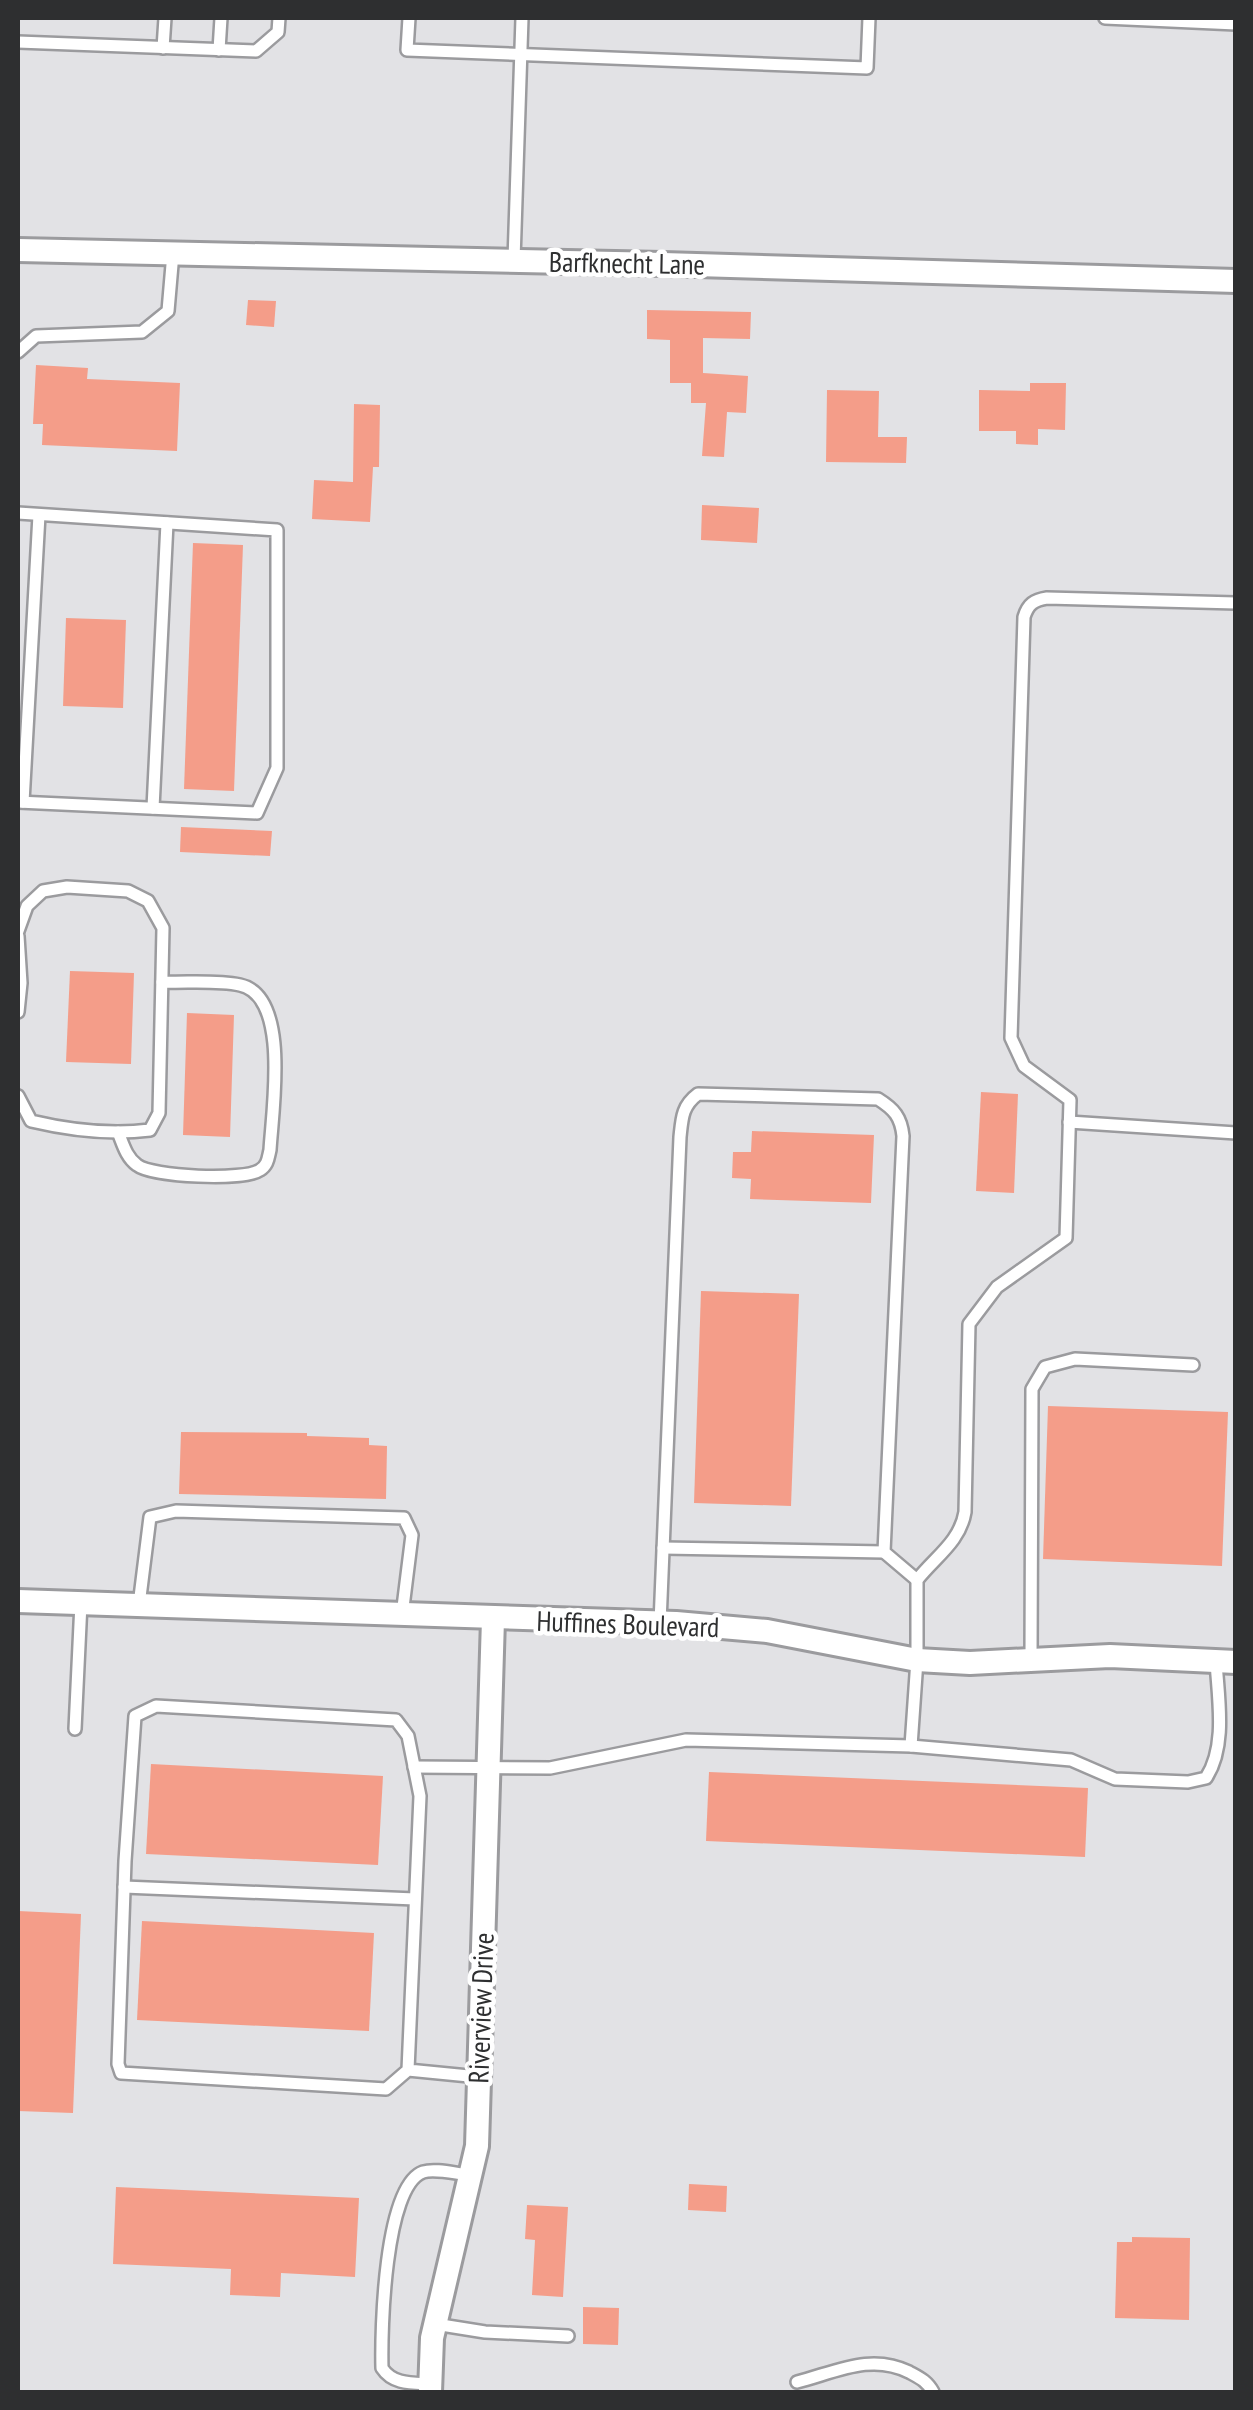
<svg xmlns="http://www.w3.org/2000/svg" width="1253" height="2410" font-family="'PT Sans Narrow',sans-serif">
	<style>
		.building { fill: #f49d89 }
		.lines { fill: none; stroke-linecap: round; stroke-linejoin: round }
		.lane-casing { stroke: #9b9b9e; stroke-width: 16 }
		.street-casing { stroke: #9b9b9e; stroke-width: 28 }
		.lane { stroke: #fff; stroke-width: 11 }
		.street { stroke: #fff; stroke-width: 22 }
		.labels { text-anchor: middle; stroke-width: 9; stroke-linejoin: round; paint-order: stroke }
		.street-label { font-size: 28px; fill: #2e2f30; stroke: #fff }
	</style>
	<rect width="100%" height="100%" fill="#e2e2e5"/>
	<g class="building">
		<polygon points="248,300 276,301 274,327 246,325"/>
		<polygon points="647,310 751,312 750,339 703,338 703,373 748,376 746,413 727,412 724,457 702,456 706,403 691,403 691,383 670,383 670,340 647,339"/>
		<polygon points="36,365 88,368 87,379 180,383 177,451 42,445 43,424 33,424"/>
		<polygon points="1030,383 1066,383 1065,430 1038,429 1038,445 1016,444 1016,431 979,431 979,390 1030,391"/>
		<polygon points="827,390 879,391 878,437 907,437 906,463 826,462"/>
		<polygon points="354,404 380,405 379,467 373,467 370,522 312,519 314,480 353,482"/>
		<polygon points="702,505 759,508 757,543 701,540"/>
		<polygon points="193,543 243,545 234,791 184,789"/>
		<polygon points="66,618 126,620 123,708 63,706"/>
		<polygon points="181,827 272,831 270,856 180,852"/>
		<polygon points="70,971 134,973 131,1064 66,1062"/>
		<polygon points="187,1013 234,1015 230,1137 183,1135"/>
		<polygon points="981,1092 1018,1094 1014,1193 976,1191"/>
		<polygon points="752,1131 874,1135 871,1203 750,1199 751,1179 732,1178 733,1152 751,1152"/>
		<polygon points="701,1291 799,1294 791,1506 694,1503"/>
		<polygon points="1048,1406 1228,1412 1222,1566 1043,1559"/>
		<polygon points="181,1432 307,1433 307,1436 369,1438 369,1445 387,1446 386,1499 179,1494"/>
		<polygon points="151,1764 383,1776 378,1865 146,1854"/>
		<polygon points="709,1772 1088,1788 1085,1857 706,1841"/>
		<polygon points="18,1911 81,1914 73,2113 18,2111"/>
		<polygon points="142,1921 374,1933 369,2031 137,2020"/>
		<polygon points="689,2184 727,2186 726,2212 688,2210"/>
		<polygon points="116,2187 359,2198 355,2277 281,2273 280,2297 230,2295 231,2269 113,2264"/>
		<polygon points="527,2205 568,2207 563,2297 532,2295 535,2240 525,2239"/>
		<polygon points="1132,2237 1190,2238 1189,2320 1115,2318 1117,2242 1132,2242"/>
		<polygon points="583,2307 619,2308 618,2345 583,2344"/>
	</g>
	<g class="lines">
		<defs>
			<g id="lane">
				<polyline points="409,18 407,50 867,68 869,18"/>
				<polyline points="1105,18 1236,24"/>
				<polyline points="18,42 256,51 278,32 279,18"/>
				<polyline points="163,48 165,18"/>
				<polyline points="219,50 221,18"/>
				<polyline points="514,260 522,18"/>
				<polyline points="18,352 36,336 142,332 168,311 173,253"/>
				<polyline points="18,513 277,530 277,768 257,813 18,802"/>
				<polyline points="23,802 39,515"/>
				<polyline points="153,808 167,523"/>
				<path d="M18 931 27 906 43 891 67 887 128 891 148 901 163 928 159 1113 150 1130C111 1135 69 1130 31 1121L18 1096"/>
				<polyline points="18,936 21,983 18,1012"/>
				<polyline points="1069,1122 1236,1133"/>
				<path d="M118 1132C123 1144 126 1157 137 1165 152 1177 244 1181 260 1170 268 1165 268 1158 270 1150 272 1112 291 996 240 985 216 980 187 983 162 982"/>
				<polyline points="663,1548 884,1552"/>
				<polyline points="139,1605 150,1517 176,1511 404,1518 412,1535 402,1615"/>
				<path d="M660 1623 680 1137C682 1118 682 1106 698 1094L878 1099C894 1109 901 1117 903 1136L884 1552 917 1580"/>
				<polyline points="1031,1658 1032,1389 1045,1367 1075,1359 1193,1365"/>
				<polyline points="75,1729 81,1603"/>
				<path d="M911 1746 917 1660V1580C935 1557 960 1542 965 1512L969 1324 997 1287 1066 1238 1070 1100 1024 1066 1011 1038 1024 617C1028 604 1034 600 1047 598L1236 603"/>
				<path d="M414 1767 550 1768 686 1740 911 1746 1071 1760 1115 1779 1188 1782 1206 1778C1227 1746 1218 1698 1216 1661"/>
				<polyline points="124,1887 415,1899"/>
				<polyline points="408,2070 420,1796 408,1736 396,1720 156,1706 135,1716 125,1861 118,2064 121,2073 386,2089 408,2070 479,2077"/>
				<polyline points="435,2324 485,2332 568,2336"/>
				<path d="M797 2382C836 2372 871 2353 909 2372 920 2378 927 2381 933 2392"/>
				<path d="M431 2384C413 2383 393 2385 382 2368 381 2332 384 2186 423 2172 435 2168 457 2174 470 2175"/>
			</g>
			<g id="street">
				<polyline points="18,250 663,264 1236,281"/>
				<polyline points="18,1601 676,1623 767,1631 917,1660 970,1663 1110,1656 1236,1662"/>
				<polyline points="430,2392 432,2338 477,2146 493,1619"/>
			</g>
		</defs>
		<use href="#lane" class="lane-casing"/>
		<use href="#street" class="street-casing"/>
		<use href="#lane" class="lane"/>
		<use href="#street" class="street"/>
	</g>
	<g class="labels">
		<g class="street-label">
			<text transform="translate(627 263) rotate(1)" y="10">Barfknecht Lane</text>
			<text transform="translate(628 1624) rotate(2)" y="10">Huffines Boulevard</text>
			<text transform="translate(481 2008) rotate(-88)" y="10">Riverview Drive</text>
		</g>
	</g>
	<rect width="1253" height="2410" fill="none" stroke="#2e2f30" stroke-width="40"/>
</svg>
